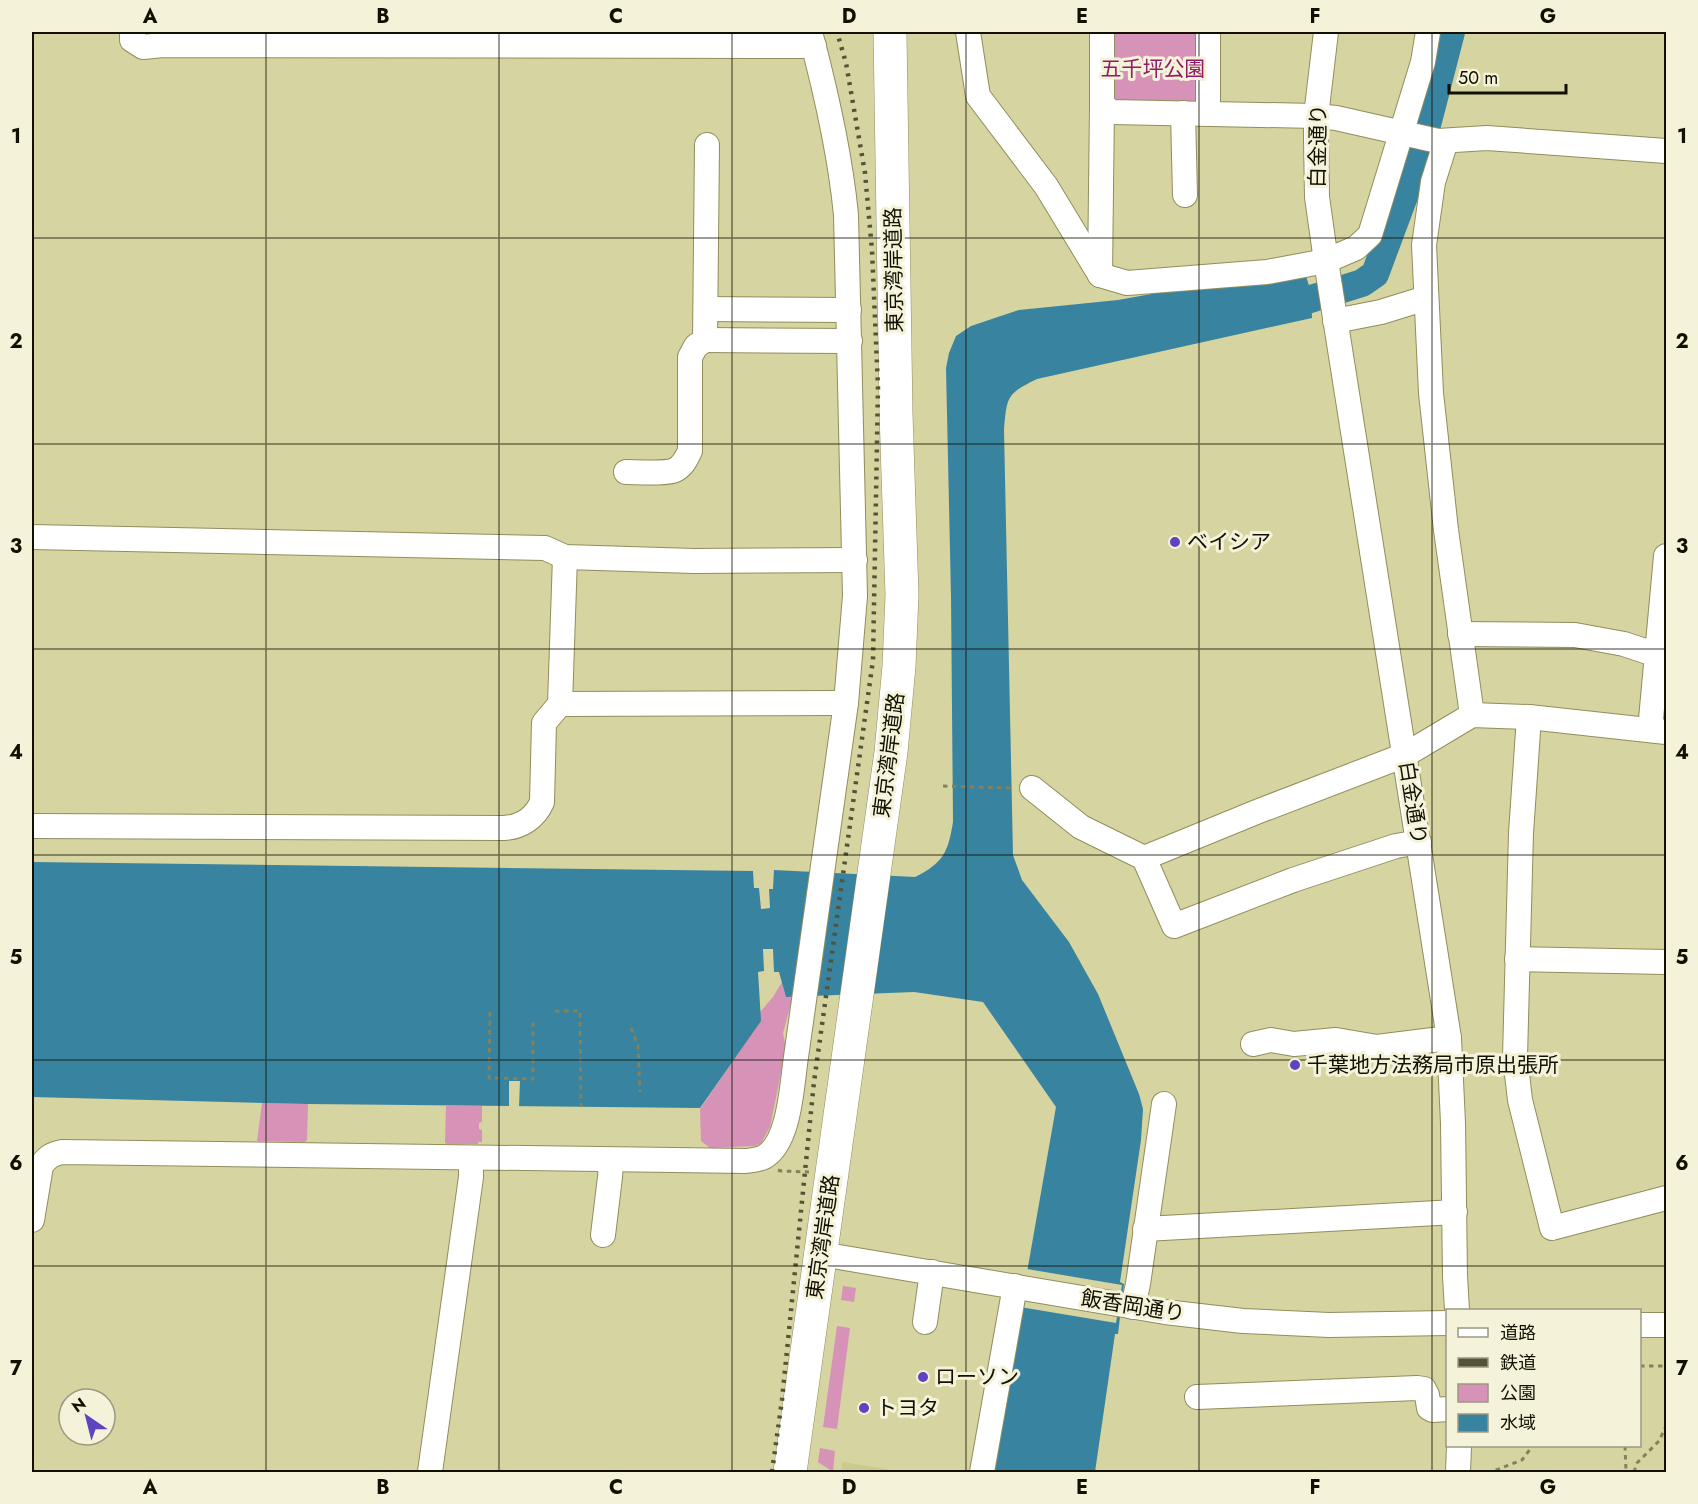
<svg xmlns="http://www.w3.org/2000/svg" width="1698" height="1504" font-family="Jost,'Noto Sans JP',sans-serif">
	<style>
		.built { fill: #ccc98d }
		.green { fill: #d792b7 }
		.water { fill: #38839f }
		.pier { fill: #d6d4a0 }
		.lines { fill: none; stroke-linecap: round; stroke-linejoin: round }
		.river { stroke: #38839f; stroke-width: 28 }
		.minor-casing { stroke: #908e5c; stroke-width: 26 }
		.highway-casing { stroke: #908e5c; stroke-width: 34 }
		.path { stroke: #83825d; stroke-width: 3; stroke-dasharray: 4.5 4.5; stroke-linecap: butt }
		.minor { stroke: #fff; stroke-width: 24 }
		.highway { stroke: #fff; stroke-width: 33 }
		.rail { stroke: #545337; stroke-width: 4.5; stroke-dasharray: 3 6; stroke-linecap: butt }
		.grid { fill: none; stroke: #121101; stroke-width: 1.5; stroke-opacity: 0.55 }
		.poi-dot { fill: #5c45be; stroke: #f4f3d9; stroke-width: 2 }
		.labels { text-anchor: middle; stroke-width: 6; stroke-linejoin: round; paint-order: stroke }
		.park-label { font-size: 21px; fill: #931969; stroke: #f4f3d9 }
		.street-label { font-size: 21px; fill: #121101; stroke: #f4f3d9 }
		.poi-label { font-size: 21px; fill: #121101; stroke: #f4f3d9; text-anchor: start }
		.neatline { fill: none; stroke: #121101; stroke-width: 2 }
		.grid-label { font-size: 20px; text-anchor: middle; font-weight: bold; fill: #121101 }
	</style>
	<rect width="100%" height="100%" fill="#d6d4a0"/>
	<polygon class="built" points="842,1462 879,1468 901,1472 841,1472"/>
	<g class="green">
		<polygon points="1106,32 1201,32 1201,100 1194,107 1115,105 1105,97"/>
		<polygon points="782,982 786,997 793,996 783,1033 786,1048 770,1127 761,1143 755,1146 710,1148 701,1141 700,1109 760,1021 760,1012 773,997"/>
		<polygon points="262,1103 308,1104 307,1140 305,1142 257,1141"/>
		<polygon points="446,1106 482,1106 482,1122 479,1123 479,1129 482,1130 482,1142 478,1142 478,1144 447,1144 445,1143"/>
		<polygon points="843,1286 856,1288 854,1302 841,1300"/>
		<polygon points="837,1326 850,1328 837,1429 823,1427"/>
		<polygon points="820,1448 835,1451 833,1472 818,1462"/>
	</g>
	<path class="water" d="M1305 273 1311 292 1312 318 1037 379C1006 394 1007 397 1004 430L1013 855 1022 880 1069 942 1098 994 1139 1094 1143 1109 1141 1140 1120 1282 1124 1284 1118 1334H1115L1095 1472H992L1056 1107 983 1002 914 992 786 997 779 972H774L773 949H763L764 971 758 972 761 1021 700 1108 308 1104 32 1097V862L753 871 754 888H759L761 909 770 908 769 889H773L774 870 915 877C943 863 948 853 953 822L951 596 946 368 949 353 956 336 971 326 1019 310 1118 300 1157 293Z"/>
	<g class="pier">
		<polygon points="509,1081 520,1081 519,1107 509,1106"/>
		<polygon points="1027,1269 1122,1285 1116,1323 1020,1307"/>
	</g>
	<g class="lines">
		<polyline class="river" points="1301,302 1362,283 1375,274 1419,156 1451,32"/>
		<defs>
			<g id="minor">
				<polyline points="132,32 132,40 143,47 163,45 814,46"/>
				<polyline points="968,32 978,96 1046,186 1100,275 1127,283 1267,272 1326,261 1356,248 1370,235 1423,62 1428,32"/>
				<polyline points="1102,32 1102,104 1111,112 1316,116 1336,118 1438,141 1487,138 1666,151"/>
				<polyline points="1208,32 1208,113"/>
				<polyline points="1326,32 1316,116 1316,139 1317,197 1326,261 1449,1038 1453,1123 1455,1276 1457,1310"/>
				<polyline points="1183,113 1185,195"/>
				<polyline points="1446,141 1433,182 1424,245 1431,393 1446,530 1472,715"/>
				<polyline points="1100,275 1102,104"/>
				<polyline points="706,309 849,310"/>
				<polyline points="1335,321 1381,312 1426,298"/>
				<polyline points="705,340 850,341"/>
				<path d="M626 472C636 472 667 474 675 470 683 466 686 459 690 451V357L696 346 705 340 707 145"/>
				<polyline points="32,537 545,548 565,557 694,561 855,560"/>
				<polyline points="1460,634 1575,635 1624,644 1657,655"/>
				<polyline points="560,704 846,703"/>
				<polyline points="1529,717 1521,833 1515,1057 1520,1100 1552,1228 1666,1198"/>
				<polyline points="1650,730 1666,556"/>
				<polyline points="1032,788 1081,827 1144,858 1174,926 1293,880 1396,846 1419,842"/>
				<path d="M32 826 504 828C521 827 535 818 542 802L544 723 560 704 565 557"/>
				<polyline points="1144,858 1259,811 1405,755 1472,715 1529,717 1666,732"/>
				<polyline points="1517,959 1666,962"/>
				<polyline points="1253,1044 1271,1040 1294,1044 1336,1040 1377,1047 1449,1038"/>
				<path d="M32 1220 41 1166C47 1157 52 1154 62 1152L746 1161C752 1160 758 1160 764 1157 790 1143 792 1083 796 1057L846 703 855 596 846 215C840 152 826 92 810 32"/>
				<polyline points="1145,1229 1455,1212"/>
				<polyline points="603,1235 610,1177 611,1160"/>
				<polyline points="821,1254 1165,1312 1243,1321 1329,1325 1448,1323"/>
				<polyline points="1133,1307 1138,1284 1164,1104"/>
				<polyline points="925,1322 932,1272"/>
				<polyline points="1640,1325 1666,1325"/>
				<polyline points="1197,1397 1417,1388 1424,1389 1427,1395 1429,1408 1433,1410 1448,1409"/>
				<polyline points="430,1472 471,1177 471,1158"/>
				<polyline points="982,1472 1015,1286"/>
				<polyline points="1458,1472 1459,1446"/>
			</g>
			<polyline id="highway" points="790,1472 891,752 899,666 902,595 896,413 890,32"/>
		</defs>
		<use href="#minor" class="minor-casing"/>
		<use href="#highway" class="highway-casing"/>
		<g class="path">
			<polyline points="943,786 1013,788"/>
			<polyline points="555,1011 580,1011 581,1107"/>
			<polyline points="490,1012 489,1078 533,1079 533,1022"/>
			<polyline points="631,1028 638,1046 640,1092"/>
			<polyline points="778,1170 781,1171 809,1172"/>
			<polyline points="1640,1366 1666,1366"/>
			<polyline points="1625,1446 1626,1472"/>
			<polyline points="1478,1472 1491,1472 1522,1460 1531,1448 1531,1446"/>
			<polyline points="1634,1472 1637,1463 1659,1441 1666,1426"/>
		</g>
		<use href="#minor" class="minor"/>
		<use href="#highway" class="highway"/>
		<polyline class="rail" points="772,1472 782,1400 814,1082 873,660 878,387 872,250 865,173 846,63 837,32"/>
	</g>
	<path class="grid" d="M266 32V1472M499 32V1472M732 32V1472M966 32V1472M1199 32V1472M1432 32V1472M32 238H1666M32 444H1666M32 649H1666M32 855H1666M32 1060H1666M32 1266H1666"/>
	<g class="poi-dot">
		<circle cx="1175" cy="542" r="6"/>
		<circle cx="1295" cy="1065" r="6"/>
		<circle cx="923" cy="1377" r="6"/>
		<circle cx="864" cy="1408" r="6"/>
	</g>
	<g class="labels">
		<g class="park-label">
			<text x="1153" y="76">五千坪公園</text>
		</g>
		<g class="street-label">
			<text transform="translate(1318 146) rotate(-89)" y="7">白金通り</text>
			<text transform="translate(894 270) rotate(-91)" y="7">東京湾岸道路</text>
			<text transform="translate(889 755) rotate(-83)" y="7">東京湾岸道路</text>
			<text transform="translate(1413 803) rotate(81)" y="7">白金通り</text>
			<text transform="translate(823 1237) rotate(-82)" y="7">東京湾岸道路</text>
			<text transform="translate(1133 1306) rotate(9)" y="7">飯香岡通り</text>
		</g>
		<g class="poi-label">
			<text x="1187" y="549">ベイシア</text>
			<text x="1307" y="1072">千葉地方法務局市原出張所</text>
			<text x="935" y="1384">ローソン</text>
			<text x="876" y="1415">トヨタ</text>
		</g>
	</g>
	<rect width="1698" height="1504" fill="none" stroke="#f4f3d9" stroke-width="66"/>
	<rect x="1446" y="1309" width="195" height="138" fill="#f4f3d9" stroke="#9a9983" stroke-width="1.5"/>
	<rect x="1458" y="1328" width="30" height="9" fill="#ffffff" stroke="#9a9983" stroke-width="1.5"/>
	<text x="1500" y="1339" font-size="18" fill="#121101">道路</text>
	<rect x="1458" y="1358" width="30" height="9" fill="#545337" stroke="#9a9983" stroke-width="1.5"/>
	<text x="1500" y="1369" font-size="18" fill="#121101">鉄道</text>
	<rect x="1458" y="1384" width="30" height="18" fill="#d792b7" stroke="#9a9983" stroke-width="1.5"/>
	<text x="1500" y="1399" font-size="18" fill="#121101">公園</text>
	<rect x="1458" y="1414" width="30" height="18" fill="#38839f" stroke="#9a9983" stroke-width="1.5"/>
	<text x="1500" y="1429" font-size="18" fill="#121101">水域</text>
	<g transform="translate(87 1417) rotate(325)"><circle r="28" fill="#f4f3d9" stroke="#9a9983" stroke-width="1.5"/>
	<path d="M0-4.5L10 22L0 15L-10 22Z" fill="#5c45be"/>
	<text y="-9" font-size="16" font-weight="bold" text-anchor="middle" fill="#121101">N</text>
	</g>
	<path d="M1449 84v9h117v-9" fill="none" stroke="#121101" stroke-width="3"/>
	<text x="1458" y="84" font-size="18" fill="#121101" stroke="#f4f3d9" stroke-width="4.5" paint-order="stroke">50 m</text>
	<rect x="33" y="33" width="1632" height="1438" class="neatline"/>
	<g class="grid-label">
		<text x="150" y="23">A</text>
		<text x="383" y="23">B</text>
		<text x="616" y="23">C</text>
		<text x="849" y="23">D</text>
		<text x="1082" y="23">E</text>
		<text x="1315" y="23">F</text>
		<text x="1548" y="23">G</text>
		<text x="16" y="143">1</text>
		<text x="1682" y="143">1</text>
		<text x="16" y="348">2</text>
		<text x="1682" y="348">2</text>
		<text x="16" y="553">3</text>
		<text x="1682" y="553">3</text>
		<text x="16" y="759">4</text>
		<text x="1682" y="759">4</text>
		<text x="16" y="964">5</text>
		<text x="1682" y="964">5</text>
		<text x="16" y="1170">6</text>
		<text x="1682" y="1170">6</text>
		<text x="16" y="1375">7</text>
		<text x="1682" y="1375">7</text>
		<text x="150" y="1494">A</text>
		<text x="383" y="1494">B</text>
		<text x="616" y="1494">C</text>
		<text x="849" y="1494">D</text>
		<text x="1082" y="1494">E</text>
		<text x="1315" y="1494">F</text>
		<text x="1548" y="1494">G</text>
	</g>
</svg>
